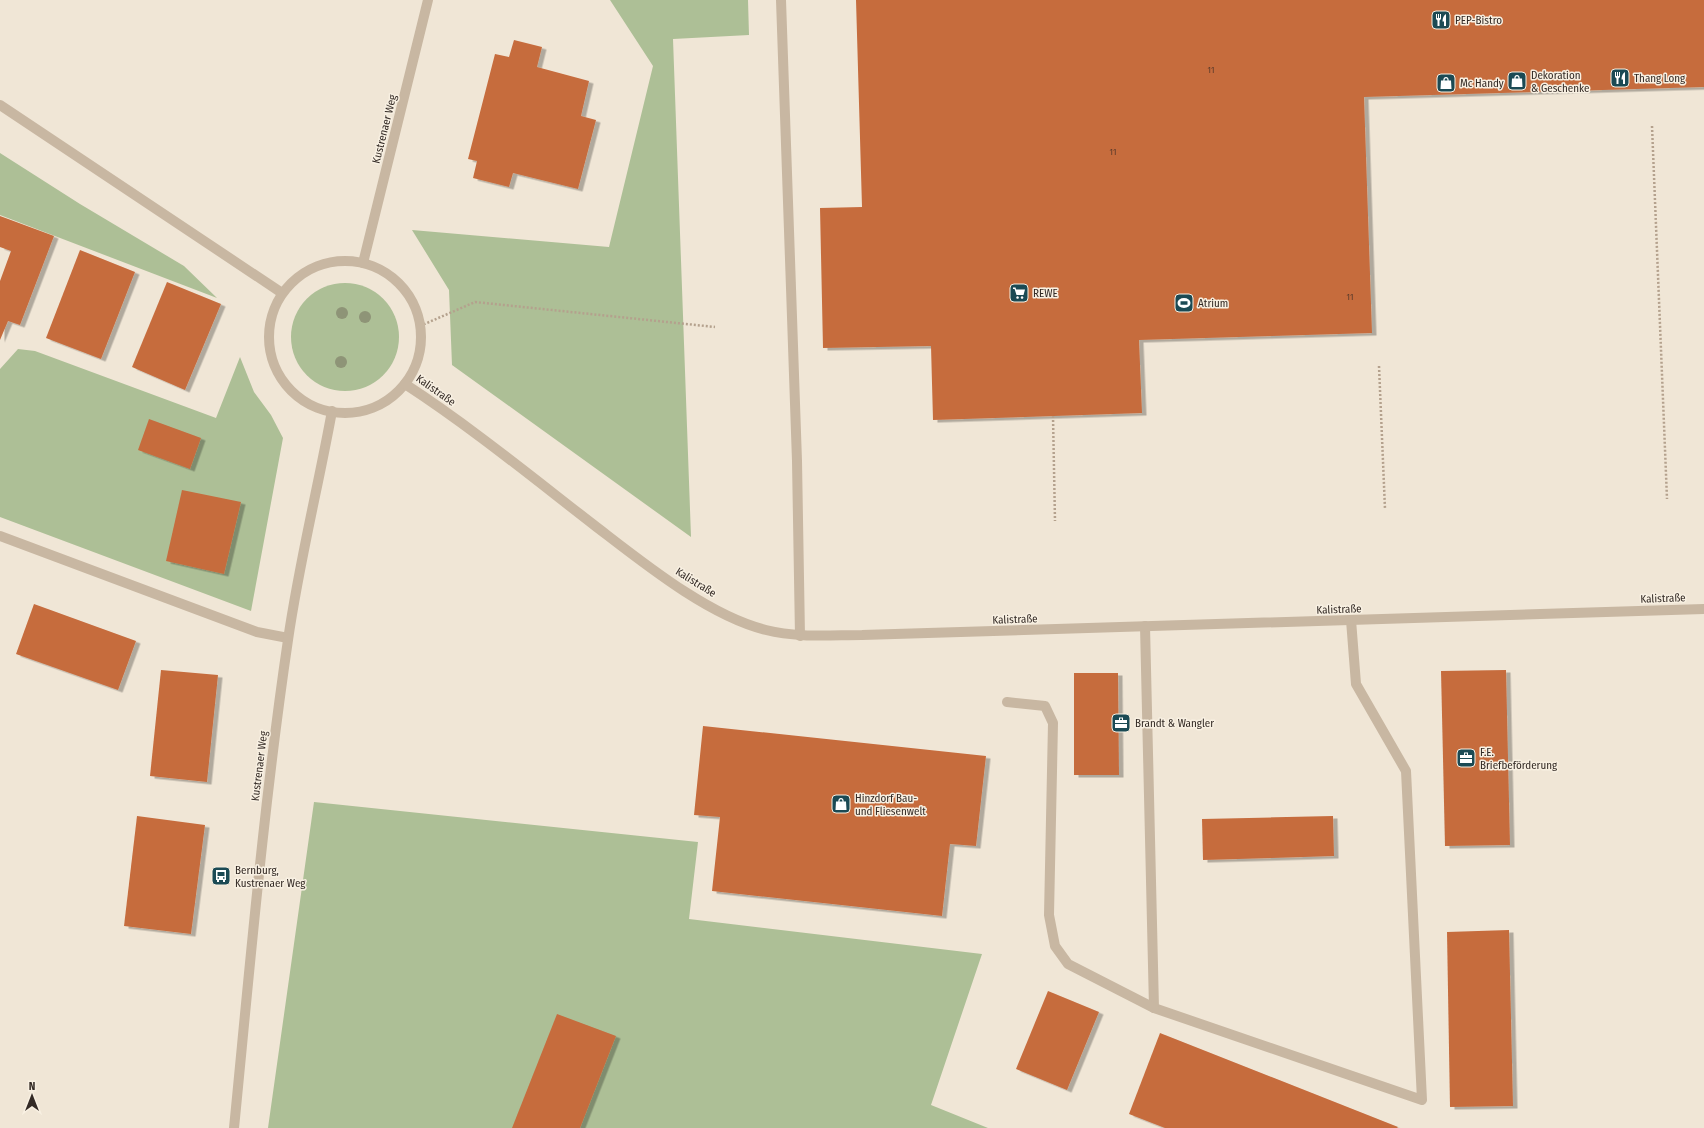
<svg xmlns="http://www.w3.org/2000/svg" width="1704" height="1128" font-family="'Fira Sans Condensed',sans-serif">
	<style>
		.green { fill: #adbf96 }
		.building { fill: #c66c3e; filter: url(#shadow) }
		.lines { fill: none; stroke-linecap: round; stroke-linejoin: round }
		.path { stroke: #b4a18d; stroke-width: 2.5; stroke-dasharray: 2 2; stroke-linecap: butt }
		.service { stroke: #c8b7a2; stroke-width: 10 }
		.tertiary { stroke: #c8b7a2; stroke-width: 10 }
		.tree { fill: #8e9477 }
		.labels { text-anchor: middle; stroke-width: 3; stroke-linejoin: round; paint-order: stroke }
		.number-label { font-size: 9px; fill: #583a2b }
		.poi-label { font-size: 11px; fill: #332a25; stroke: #f8f0e2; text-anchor: start }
		.street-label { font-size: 11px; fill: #332a25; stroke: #f8f0e2 }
	</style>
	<defs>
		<filter id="shadow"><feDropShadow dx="4.5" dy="2.5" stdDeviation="0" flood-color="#0004"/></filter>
	</defs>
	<rect width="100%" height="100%" fill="#f0e6d6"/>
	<g class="green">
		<polygon points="610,0 748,0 749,35 673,39 691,537 452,365 449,290 412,230 609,247 653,66"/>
		<polygon points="0,153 80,204 184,266 217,298 0,215"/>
		<circle cx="345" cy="337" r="54"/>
		<polygon points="18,349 35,351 216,418 240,357 254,392 271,415 283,438 251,611 0,517 0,369"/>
		<polygon points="314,802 698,842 689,919 982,954 931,1105 988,1128 268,1128"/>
	</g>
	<g class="building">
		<polygon points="856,0 1704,0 1704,87 1364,97 1372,333 1139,340 1142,413 933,420 931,346 823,348 820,208 862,207"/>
		<polygon points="514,40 542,47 537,67 589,81 581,116 596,120 578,189 513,173 509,187 473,178 477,161 468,159 495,54 509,57"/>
		<polygon points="0,216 54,236 20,325 8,321 0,340 0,281 11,251 0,247"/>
		<polygon points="80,250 135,272 101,359 46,338"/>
		<polygon points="167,282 221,304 185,390 132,367"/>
		<polygon points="149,419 201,438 190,469 138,450"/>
		<polygon points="182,490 241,502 224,574 166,561"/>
		<polygon points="34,604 136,641 118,690 16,654"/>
		<polygon points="161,670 218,675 207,782 150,776"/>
		<polygon points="1506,670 1510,845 1445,846 1441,671"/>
		<polygon points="1074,673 1118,673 1119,775 1074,775"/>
		<polygon points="703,726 986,756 976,846 950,844 942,916 712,891 720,817 694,815"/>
		<polygon points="137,816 205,825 191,934 124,926"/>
		<polygon points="1333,816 1334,856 1203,860 1202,819"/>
		<polygon points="1509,930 1513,1106 1450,1107 1447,932"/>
		<polygon points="1048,991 1099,1012 1067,1090 1016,1069"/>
		<polygon points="557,1014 616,1036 580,1128 512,1128"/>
		<polygon points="1160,1033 1398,1127 1397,1128 1165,1128 1129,1114"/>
	</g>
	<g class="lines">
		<g class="path">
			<polyline points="1652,126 1667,499"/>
			<polyline points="420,326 475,302 715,327"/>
			<polyline points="1379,366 1385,509"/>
			<polyline points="1053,416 1055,521"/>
		</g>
		<g class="service">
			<polyline points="781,0 797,461 800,636"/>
			<polyline points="0,536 257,632 288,638"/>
			<polyline points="1145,626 1154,1008 1422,1100 1406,771 1356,684 1351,620"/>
			<polyline points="1007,702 1045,706 1053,723 1049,915 1055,946 1068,964 1154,1008"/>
		</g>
		<g class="tertiary">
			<polyline points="0,105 282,293"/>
			<circle cx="345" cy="337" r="76"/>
			<polyline points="363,263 428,0"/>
			<path d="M405 384C471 427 532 477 594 525 641 561 708 616 766 630 797 638 830 635 862 635L1704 609"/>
			<path d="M234 1128C250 965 264 802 288 640 299 563 318 488 332 411"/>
		</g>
	</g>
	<g class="tree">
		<circle cx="342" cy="313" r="6"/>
		<circle cx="365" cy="317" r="6"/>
		<circle cx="341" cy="362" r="6"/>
	</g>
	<defs>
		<symbol id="restaurant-square" viewBox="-11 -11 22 22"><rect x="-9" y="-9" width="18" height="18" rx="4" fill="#1b4a54" stroke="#f8f0e2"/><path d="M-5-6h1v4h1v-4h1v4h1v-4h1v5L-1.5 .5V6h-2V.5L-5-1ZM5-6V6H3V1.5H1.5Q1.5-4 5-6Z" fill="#fff"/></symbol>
		<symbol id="shop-square" viewBox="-11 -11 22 22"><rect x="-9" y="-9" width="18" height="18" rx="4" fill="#1b4a54" stroke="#f8f0e2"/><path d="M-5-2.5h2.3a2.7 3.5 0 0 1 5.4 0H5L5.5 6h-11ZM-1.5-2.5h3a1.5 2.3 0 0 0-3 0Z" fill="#fff"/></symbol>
		<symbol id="supermarket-square" viewBox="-11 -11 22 22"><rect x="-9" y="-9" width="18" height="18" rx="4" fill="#1b4a54" stroke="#f8f0e2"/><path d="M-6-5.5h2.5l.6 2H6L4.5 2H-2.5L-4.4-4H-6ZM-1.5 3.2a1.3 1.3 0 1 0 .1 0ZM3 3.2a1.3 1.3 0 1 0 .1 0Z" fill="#fff"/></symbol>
		<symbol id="stadium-square" viewBox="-11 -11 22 22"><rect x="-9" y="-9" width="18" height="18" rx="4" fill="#1b4a54" stroke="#f8f0e2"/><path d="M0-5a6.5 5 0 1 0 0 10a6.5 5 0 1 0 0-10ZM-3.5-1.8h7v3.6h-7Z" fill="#fff"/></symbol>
		<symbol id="office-square" viewBox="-11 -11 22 22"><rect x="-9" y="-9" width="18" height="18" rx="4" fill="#1b4a54" stroke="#f8f0e2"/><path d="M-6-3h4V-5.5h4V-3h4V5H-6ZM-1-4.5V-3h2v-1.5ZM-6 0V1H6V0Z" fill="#fff"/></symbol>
		<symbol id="bus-square" viewBox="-11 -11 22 22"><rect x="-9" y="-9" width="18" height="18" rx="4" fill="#1b4a54" stroke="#f8f0e2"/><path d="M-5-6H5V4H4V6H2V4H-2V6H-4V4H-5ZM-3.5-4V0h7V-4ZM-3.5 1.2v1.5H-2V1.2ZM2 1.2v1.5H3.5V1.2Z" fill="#fff"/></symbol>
	</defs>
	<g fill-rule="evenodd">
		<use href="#restaurant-square" x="1430" y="9" width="22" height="22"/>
		<use href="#restaurant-square" x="1609" y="67" width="22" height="22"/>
		<use href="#shop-square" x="1506" y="70" width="22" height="22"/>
		<use href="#shop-square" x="1435" y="72" width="22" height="22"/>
		<use href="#supermarket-square" x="1008" y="282" width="22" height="22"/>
		<use href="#stadium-square" x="1173" y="292" width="22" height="22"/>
		<use href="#office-square" x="1110" y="712" width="22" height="22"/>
		<use href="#office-square" x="1455" y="747" width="22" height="22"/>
		<use href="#shop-square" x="830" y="793" width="22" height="22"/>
		<use href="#bus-square" x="210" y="865" width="22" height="22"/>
	</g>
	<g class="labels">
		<g class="number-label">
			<text x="1211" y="73">11</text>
			<text x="1113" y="155">11</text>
			<text x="1350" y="300">11</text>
		</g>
		<g class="poi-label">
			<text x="1455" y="24">PEP-Bistro</text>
			<text x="1531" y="79">Dekoration<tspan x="1531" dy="13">&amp; Geschenke</tspan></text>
			<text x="1634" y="82">Thang Long</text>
			<text x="1460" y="87">Mc Handy</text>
			<text x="1033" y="297">REWE</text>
			<text x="1198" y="307">Atrium</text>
			<text x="1135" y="727">Brandt &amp; Wangler</text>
			<text x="1480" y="756">F.E.<tspan x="1480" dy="13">Briefbeförderung</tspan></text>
			<text x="855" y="802">Hinzdorf Bau-<tspan x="855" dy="13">und Fliesenwelt</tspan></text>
			<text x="235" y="874">Bernburg,<tspan x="235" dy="13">Kustrenaer Weg</tspan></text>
		</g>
		<g class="street-label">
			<text transform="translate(384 129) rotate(-76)" y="4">Kustrenaer Weg</text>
			<text transform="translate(436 390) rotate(35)" y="4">Kalistraße</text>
			<text transform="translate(696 582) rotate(32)" y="4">Kalistraße</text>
			<text transform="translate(1663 598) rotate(-2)" y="4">Kalistraße</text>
			<text transform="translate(1339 609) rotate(-2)" y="4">Kalistraße</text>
			<text transform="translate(1015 619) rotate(-2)" y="4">Kalistraße</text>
			<text transform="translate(259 766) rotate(-83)" y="4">Kustrenaer Weg</text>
		</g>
	</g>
	<g transform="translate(32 1096)" stroke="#f8f0e2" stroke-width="3" paint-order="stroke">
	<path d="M0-3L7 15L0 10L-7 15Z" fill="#332a25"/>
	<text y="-6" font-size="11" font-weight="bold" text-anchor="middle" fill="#332a25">N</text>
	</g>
</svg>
